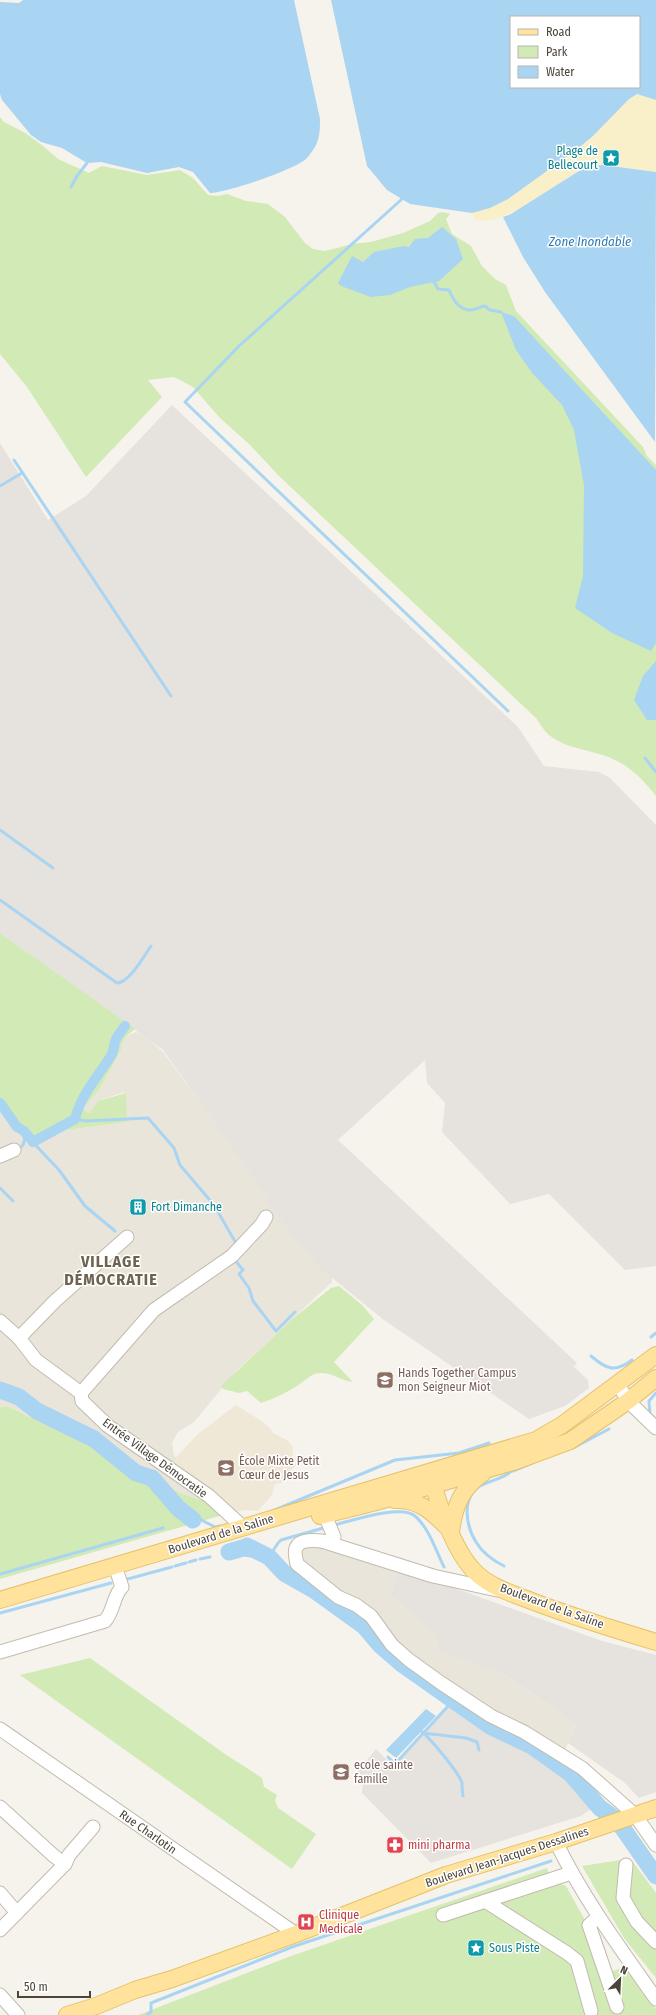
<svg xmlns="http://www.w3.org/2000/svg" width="656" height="2015" font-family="'Fira Sans Condensed',sans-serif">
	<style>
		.residential { fill: #eae5da }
		.industrial { fill: #e6e2dd }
		.education { fill: #efe8d6 }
		.green { fill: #d2eab5 }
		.sand { fill: #f9efc9 }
		.water { fill: #a9d4f2; fill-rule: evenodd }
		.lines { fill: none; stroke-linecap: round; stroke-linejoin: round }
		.stream { stroke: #a9d4f2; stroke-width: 3 }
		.canal { stroke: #a9d4f2; stroke-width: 10 }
		.river { stroke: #a9d4f2; stroke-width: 17 }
		.minor-casing { stroke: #c2bbae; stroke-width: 15 }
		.major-casing { stroke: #e6c16a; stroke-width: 18 }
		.minor { stroke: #fff; stroke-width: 13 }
		.major { stroke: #ffe39c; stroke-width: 16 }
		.labels { text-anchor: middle; stroke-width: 3; stroke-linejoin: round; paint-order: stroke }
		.culture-label { font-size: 12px; fill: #0d838f; stroke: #fff; text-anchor: start }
		.education-label { font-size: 12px; fill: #785e54; stroke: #fff; text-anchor: start }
		.street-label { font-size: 12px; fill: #4b4439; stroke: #fff }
		.health-label { font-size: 12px; fill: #be3a42; stroke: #fff; text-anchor: start }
		.water-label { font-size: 13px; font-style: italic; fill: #2e7ab2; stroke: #fff }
		.district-label { font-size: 16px; font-weight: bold; letter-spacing: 1px; fill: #6e6250; stroke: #fff }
	</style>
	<rect width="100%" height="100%" fill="#f6f3ec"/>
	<g class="residential">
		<polygon points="136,1032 144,1036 163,1052 271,1198 332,1275 332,1282 236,1371 194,1422 178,1432 172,1443 174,1455 205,1501 180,1493 136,1467 7,1406 0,1407 0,1107 16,1128 42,1138 66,1130 127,1122 124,1092 98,1101 89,1113 85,1111 84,1107 99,1090 121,1050 120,1045 125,1037"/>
		<polygon points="305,1543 400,1567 390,1595 438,1637 439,1650 505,1675 560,1712 576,1726 563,1754 463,1700 382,1629 297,1564"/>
	</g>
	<g class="industrial">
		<polygon points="172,405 518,727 544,766 599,772 610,778 656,825 656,1266 625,1270 549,1194 510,1204 442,1132 445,1103 427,1083 425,1060 338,1140 577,1363 574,1367 588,1380 589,1388 565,1406 529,1419 384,1320 325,1272 313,1260 278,1216 267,1200 268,1198 163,1050 0,933 0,443 48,520 86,496"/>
		<polygon points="400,1567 421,1576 602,1641 656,1655 656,1792 639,1798 625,1783 568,1743 576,1726 560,1712 505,1675 438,1650 438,1637 390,1595"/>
		<polygon points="452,1702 490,1726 532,1746 553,1760 572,1777 594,1807 581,1816 431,1863 362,1793 363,1782 355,1775 376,1749 394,1767"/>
	</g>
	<polygon class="education" points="236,1405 263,1422 270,1428 273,1433 287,1440 293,1447 292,1458 296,1465 285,1476 282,1483 275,1484 272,1495 258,1511 246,1510 232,1512 173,1468 177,1456 198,1434"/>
	<g class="green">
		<path d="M0 117 4 122 27 134 43 146 58 159 89 173 102 166 147 175 180 170 193 178 208 195 218 196 227 194 246 201 268 204 285 217 305 243 313 249 325 251 352 244 371 242 403 233 430 221 438 213 442 212 450 214 446 219 452 234 471 246 482 266 495 279 506 285 516 311 643 447 647 456 656 465V796C646 783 632 768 617 761 595 749 569 751 549 735 544 731 540 723 536 718L279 476 249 444 220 418 193 387 174 377 148 380 162 397 86 477 27 387 0 354Z"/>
		<path d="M0 933 135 1029C128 1035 120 1040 121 1050L99 1090 84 1107 85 1111 89 1113 98 1101 126 1093 127 1122 66 1130 42 1138 28 1139 16 1128 0 1107Z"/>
		<path d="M339 1286 362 1305 374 1319 334 1362 353 1382C342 1381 333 1373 321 1373 311 1373 305 1381 297 1386 286 1393 273 1399 261 1403L247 1391 239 1393 223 1389 221 1386 291 1320 331 1288Z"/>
		<polygon points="7,1406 136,1468 180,1493 205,1501 223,1515 0,1579 0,1407"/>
		<polygon points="90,1658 225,1754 262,1778 264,1787 277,1795 275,1800 278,1808 316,1834 292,1869 20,1675"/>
		<polygon points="627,1859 633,1862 656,1893 656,1978 624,1938 582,1866"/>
		<polygon points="547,1868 552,1886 561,1884 566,1886 587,1924 605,1974 624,1967 656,2009 656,2015 138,2015 291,1956"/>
	</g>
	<path class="sand" d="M637 94 656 100V172C631 169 603 161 579 171 556 185 503 227 476 220L472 213 490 208 576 150 593 136 629 99Z"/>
	<g class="water">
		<path d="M23 0H294L320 119C320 136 319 144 307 158 297 169 226 193 210 193L193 172 179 167 147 173 101 162 87 163 62 148 41 142 31 135 2 100 0 94V2L19 3Z"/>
		<path d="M331 0H656V100L637 94 629 99 593 136 576 150 508 199 490 208 472 213 410 204 387 190 367 166ZM511 17H639V87H511Z"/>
		<polygon points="603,165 656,172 655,442 545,292 523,257 503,217 511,214 579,171 588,167"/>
		<polygon points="442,227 456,239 463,259 439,281 410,287 390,295 371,297 341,286 338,283 352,256 363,262 374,252 404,246 409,247 415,239 428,238"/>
		<polygon points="501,312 514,316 656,470 656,643 651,651 612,633 575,608 583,576 584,485 574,430 562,405 533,374 516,350"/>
		<polygon points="656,661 656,720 647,720 634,700 643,676"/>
		<polygon points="426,1709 436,1716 396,1758 386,1750"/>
	</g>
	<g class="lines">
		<g class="stream">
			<polyline points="71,187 77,176 87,163"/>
			<polyline points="402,199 239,346 185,402 508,711"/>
			<path d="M434 282 438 289 449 290C453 299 458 309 469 310 474 311 480 306 485 306L490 310 501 312"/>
			<polyline points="14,460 171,696"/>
			<polyline points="0,486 22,473"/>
			<polyline points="645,758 656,772"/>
			<polyline points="0,830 53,868"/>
			<path d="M0 900 117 983C129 983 144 956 151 946"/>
			<polyline points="75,1119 86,1121 148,1118 174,1148 180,1165 214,1205 237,1245"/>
			<polyline points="18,1150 23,1145 26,1135 59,1170 85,1206 115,1231"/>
			<polyline points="0,1188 13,1201"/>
			<polyline points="234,1259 243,1270 239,1274 249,1288 253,1301 276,1331 295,1312"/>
			<polyline points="651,1337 656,1333"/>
			<path d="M591 1356C606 1369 615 1373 632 1360"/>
			<polyline points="650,1415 649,1401 656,1393"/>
			<polyline points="575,1447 609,1429"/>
			<polyline points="513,1471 532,1463"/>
			<polyline points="178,1508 215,1527 221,1526"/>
			<polyline points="270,1512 395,1460 459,1453 489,1443"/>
			<path d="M334 1525C351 1521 401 1504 415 1516 429 1528 436 1551 444 1567"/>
			<polyline points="269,1557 278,1543 281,1540 327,1527"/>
			<polyline points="200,1559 210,1557"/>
			<polyline points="189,1562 196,1560"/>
			<polyline points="175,1566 186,1563"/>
			<path d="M504 1566C494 1561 482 1552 476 1542 466 1526 461 1498 480 1486 489 1481 508 1477 512 1470"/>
			<polyline points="0,1574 163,1528"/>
			<polyline points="124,1580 172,1567"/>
			<polyline points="0,1613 111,1583"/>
			<path d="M421 1731C430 1738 460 1774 462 1783 462 1788 462 1791 463 1796"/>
			<polyline points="423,1733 466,1738 477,1742 479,1750"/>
			<polyline points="388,1757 395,1764 449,1705 450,1698"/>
			<polyline points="147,2015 151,2012 151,2003 292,1947 551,1861"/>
		</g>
		<path class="canal" d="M0 1103 17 1127 24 1131 33 1142 75 1119C81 1094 99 1076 112 1054 114 1050 114 1044 116 1039 118 1035 122 1030 125 1026"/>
		<g class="river">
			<polyline points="0,1390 19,1397 37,1411 94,1439 136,1473 152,1478 178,1508 193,1520"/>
			<polyline points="247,1546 269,1557 284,1573 314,1590 364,1626 380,1645 402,1664 490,1726 532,1746 571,1774 600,1808 617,1820 656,1876"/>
			<polyline points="229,1552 243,1548 252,1549"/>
		</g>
		<defs>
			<g id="minor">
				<polyline points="0,1156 14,1150"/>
				<polyline points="0,1321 19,1338 36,1360 81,1393 82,1401 108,1426 209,1496 244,1528"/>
				<polyline points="19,1338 55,1301 127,1237"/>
				<polyline points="618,1384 628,1401 656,1428"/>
				<polyline points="81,1393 154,1310 232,1256 262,1224 266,1217"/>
				<path d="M325 1515 334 1537 329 1542C320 1541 300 1537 296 1548 294 1552 296 1559 297 1564L338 1597 356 1605 371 1616 392 1645 409 1660 441 1683 491 1716 524 1732 582 1768 635 1815 656 1845"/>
				<polyline points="322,1541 433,1576 497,1590"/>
				<path d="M0 1652 105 1621C114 1611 113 1596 122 1587L117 1572"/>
				<polyline points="0,1729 296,1934"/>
				<polyline points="0,1807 54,1856 65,1864"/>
				<path d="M556 1842C583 1898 620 1948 656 1999"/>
				<polyline points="626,1865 623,1898 637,1922 656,1942"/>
				<polyline points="0,1893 17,1913"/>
				<polyline points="485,1901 567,1953 577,1961 591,2011"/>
				<polyline points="443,1915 571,1873"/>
				<polyline points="598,1917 589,1925 617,2007"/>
				<polyline points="0,1930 65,1864 69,1855 93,1827"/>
				<polyline points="0,1995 18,2015"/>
			</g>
			<g id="major">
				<path d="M431 1476C438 1504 454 1551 475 1572 489 1586 510 1593 529 1600 570 1616 613 1629 656 1642"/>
				<path d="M395 1500C418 1499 430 1510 446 1526"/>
				<polyline points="320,1516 376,1502 516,1461 570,1441 628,1401 656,1378"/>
				<path d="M451 1532C454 1507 462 1487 483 1473"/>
				<polyline points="0,1600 536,1440 562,1425 656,1355"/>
				<polyline points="67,2015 96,2006 135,1990 172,1979 296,1934 446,1875 556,1842 656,1808"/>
			</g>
		</defs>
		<use href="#minor" class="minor-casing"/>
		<use href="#major" class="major-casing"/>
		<use href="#minor" class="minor"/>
		<use href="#major" class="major"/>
	</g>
	<defs>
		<symbol id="sight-square" viewBox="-11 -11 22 22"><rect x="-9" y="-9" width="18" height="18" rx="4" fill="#0f9aa8" stroke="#fff"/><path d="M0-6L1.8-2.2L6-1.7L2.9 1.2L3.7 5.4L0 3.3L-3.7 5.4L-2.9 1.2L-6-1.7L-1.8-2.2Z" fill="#fff"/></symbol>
		<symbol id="building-square" viewBox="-11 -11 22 22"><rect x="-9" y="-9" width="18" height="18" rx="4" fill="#0f9aa8" stroke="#fff"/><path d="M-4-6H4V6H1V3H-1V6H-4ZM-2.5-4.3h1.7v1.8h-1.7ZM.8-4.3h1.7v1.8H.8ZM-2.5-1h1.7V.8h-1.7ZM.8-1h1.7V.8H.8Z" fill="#fff"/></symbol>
		<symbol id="school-square" viewBox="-11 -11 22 22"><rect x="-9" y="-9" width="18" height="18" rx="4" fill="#8d6e63" stroke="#fff"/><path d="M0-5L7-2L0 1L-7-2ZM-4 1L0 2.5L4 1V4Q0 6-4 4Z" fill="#fff"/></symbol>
		<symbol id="pharmacy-square" viewBox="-11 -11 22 22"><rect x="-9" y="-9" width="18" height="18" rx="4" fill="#e0444e" stroke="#fff"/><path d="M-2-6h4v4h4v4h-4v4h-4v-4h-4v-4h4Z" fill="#fff"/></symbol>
		<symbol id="hospital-square" viewBox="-11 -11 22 22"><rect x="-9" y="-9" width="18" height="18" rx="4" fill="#e0444e" stroke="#fff"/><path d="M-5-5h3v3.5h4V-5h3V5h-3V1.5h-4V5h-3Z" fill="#fff"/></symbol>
	</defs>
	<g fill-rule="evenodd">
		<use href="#sight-square" x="601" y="148" width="20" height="20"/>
		<use href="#building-square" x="128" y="1197" width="20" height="20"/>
		<use href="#school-square" x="375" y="1370" width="20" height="20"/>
		<use href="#school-square" x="216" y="1458" width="20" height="20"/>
		<use href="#school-square" x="331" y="1762" width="20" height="20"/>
		<use href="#pharmacy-square" x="385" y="1835" width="20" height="20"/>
		<use href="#hospital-square" x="296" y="1912" width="20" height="20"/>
		<use href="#sight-square" x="466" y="1938" width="20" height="20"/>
	</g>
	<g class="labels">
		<g class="culture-label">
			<text x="598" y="155" text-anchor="end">Plage de<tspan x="598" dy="14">Bellecourt</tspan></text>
			<text x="151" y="1211">Fort Dimanche</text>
			<text x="489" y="1952">Sous Piste</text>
		</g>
		<g class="education-label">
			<text x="398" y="1377">Hands Together Campus<tspan x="398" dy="14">mon Seigneur Miot</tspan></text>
			<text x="239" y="1465">École Mixte Petit<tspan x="239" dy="14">Cœur de Jesus</tspan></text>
			<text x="354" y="1769">ecole sainte<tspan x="354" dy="14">famille</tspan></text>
		</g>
		<g class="street-label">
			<text transform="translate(155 1458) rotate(36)" y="4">Entrée Village Démocratie</text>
			<text transform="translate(221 1534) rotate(-17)" y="4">Boulevard de la Saline</text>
			<text transform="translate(552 1606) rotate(20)" y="4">Boulevard de la Saline</text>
			<text transform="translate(148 1832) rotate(35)" y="4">Rue Charlotin</text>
			<text transform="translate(507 1857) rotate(-18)" y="4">Boulevard Jean-Jacques Dessalines</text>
		</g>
		<g class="health-label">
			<text x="408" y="1849">mini pharma</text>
			<text x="319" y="1919">Clinique<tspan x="319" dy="14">Medicale</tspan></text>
		</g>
		<g class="water-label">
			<text x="590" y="246">Zone Inondable</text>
		</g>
		<g class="district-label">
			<text x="111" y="1267">VILLAGE<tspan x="111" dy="18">DÉMOCRATIE</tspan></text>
		</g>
	</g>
	<rect x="510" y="16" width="130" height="72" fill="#ffffff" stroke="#b7b4b0"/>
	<rect x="518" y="29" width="20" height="6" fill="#ffe39c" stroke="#b7b4b0"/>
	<text x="546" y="36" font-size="12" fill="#4b4439">Road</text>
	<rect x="518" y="46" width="20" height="12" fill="#d2eab5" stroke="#b7b4b0"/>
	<text x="546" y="56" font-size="12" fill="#4b4439">Park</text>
	<rect x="518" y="66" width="20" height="12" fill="#a9d4f2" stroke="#b7b4b0"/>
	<text x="546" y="76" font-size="12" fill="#4b4439">Water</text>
	<g transform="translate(620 1979) rotate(24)" stroke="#ffffff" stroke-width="3" paint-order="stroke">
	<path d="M0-3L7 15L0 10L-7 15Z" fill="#4b4439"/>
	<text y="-6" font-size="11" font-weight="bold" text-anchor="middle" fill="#4b4439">N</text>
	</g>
	<path d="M18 1991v6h72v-6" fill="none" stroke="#4b4439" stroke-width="2"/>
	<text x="24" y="1991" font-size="12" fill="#4b4439" stroke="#ffffff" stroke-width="3" paint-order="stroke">50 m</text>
</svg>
